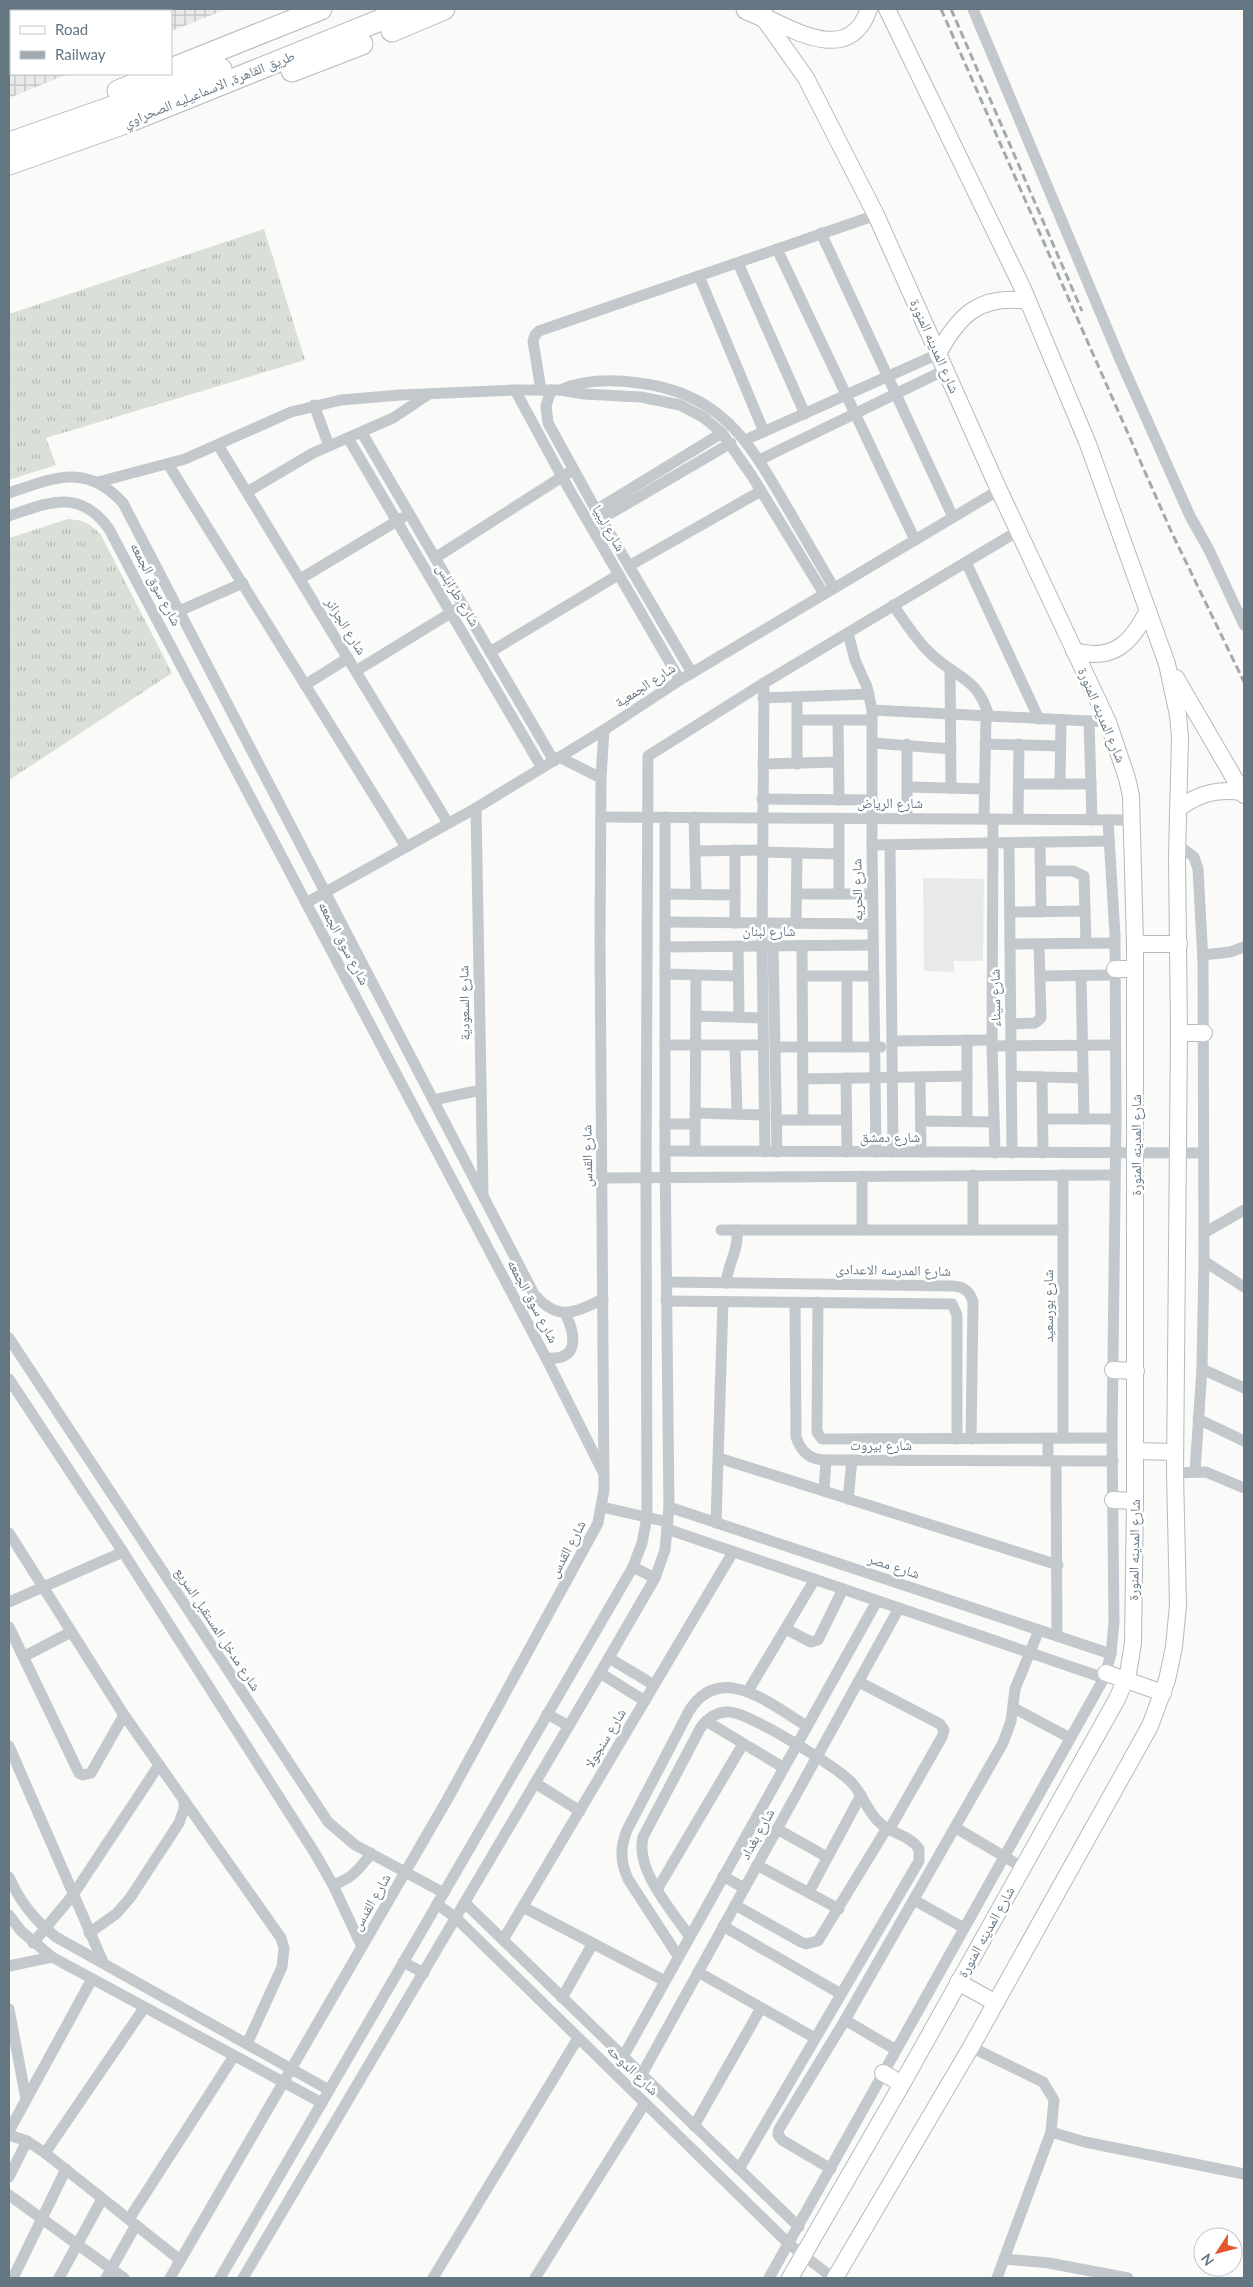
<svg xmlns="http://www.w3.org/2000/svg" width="1253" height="2287" font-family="Lato,'Noto Naskh Arabic',sans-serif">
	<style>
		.built { fill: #e8e9e9 }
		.industrial { fill: url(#industrial-grid) }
		.grass { fill: url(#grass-tufts) }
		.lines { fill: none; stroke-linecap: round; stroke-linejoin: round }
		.secondary-casing { stroke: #b3babf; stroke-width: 18 }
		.highway-casing { stroke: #b4b9bd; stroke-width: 23 }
		.street { stroke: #c3c8cc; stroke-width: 11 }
		.secondary { stroke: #fff; stroke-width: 16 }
		.highway { stroke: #fff; stroke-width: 21 }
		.rail { stroke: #a2aab0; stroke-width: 3; stroke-dasharray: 8 4; stroke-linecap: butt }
		.labels { text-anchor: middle; stroke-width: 5; stroke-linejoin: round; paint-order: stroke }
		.street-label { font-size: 14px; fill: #657683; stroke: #fff }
	</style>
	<defs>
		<pattern id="industrial-grid" width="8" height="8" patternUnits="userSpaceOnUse" patternTransform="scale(1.25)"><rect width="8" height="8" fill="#e8e9e9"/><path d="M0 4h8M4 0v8" fill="none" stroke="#c0c1c2"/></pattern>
		<pattern id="grass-tufts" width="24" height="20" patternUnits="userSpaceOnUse" patternTransform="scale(1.25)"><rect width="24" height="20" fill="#dadfd7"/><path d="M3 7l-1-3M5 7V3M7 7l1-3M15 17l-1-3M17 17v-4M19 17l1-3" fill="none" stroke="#b4b9b4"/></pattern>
	</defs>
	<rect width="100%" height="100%" fill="#fafaf8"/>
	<polygon class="built" points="923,878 984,879 983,961 954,961 954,972 924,971"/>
	<polygon class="industrial" points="9,9 227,9 171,31 171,11 11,11 11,74 68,74 9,98"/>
	<g class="grass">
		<polygon points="264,229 305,360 46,438 56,465 9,480 9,314"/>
		<path d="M68 519C83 520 91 524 101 535L172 673 9 780V538Z"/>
	</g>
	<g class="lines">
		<defs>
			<g id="secondary">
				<polyline points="757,9 806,78 876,215 999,490 1108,722 1127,778 1131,796 1135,944 1135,1501 1133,1643 1128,1674 1117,1699 902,2084 790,2278"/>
				<path d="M765 17C799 33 850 63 869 9"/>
				<path d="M938 354C959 314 981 294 1028 301"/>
				<path d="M1074 651C1114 662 1132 642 1148 610"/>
				<polyline points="1176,678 1244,795"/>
				<path d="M1178 809C1199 793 1217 789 1242 792"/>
				<polyline points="1135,944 1179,944"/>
				<polyline points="1115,969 1135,969"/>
				<polyline points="1179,1033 1204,1033"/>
				<polyline points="1113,1370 1136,1371"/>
				<polyline points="1135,1451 1175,1452"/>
				<polyline points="1113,1500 1135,1501"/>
				<polyline points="1106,1673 1163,1693"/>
				<polyline points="958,1982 996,2003"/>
				<polyline points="883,2073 902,2084"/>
				<polyline points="835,2278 971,2047 1150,1726 1167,1680 1174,1647 1178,1605 1175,1473 1179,1033 1177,856 1180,737 1178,715 1167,664 1088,444 1023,289 887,9"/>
			</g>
			<g id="highway">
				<polyline points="747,9 763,16"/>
				<polyline points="392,31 444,9"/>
				<polyline points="171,69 321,9"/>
				<polyline points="292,71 362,44"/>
				<polyline points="118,91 159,74"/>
				<polyline points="9,143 221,69"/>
				<polyline points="9,164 125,123 408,9"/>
			</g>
		</defs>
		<use href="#secondary" class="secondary-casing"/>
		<use href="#highway" class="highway-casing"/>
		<g class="street">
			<polyline points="973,9 1122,364 1190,516 1209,550 1244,625"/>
			<polyline points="821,233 953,517"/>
			<polyline points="777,249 915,540"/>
			<polyline points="738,263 805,414"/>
			<polyline points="699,276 764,432"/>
			<polyline points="515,390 562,477 680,680"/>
			<polyline points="541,390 533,341 535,335 539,331 876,215"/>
			<polyline points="551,390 546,406 548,423 596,510 692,673"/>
			<path d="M560 390C585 379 612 379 639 383 719 393 747 438 784 502 801 531 818 560 834 588"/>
			<polyline points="314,405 329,446"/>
			<polyline points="362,433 554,761"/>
			<polyline points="348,438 542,768"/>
			<polyline points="745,440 938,354"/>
			<polyline points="218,445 448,823"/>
			<polyline points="759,460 945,370"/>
			<polyline points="168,464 406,847"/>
			<polyline points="98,482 185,459 291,412 341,400 400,395 515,390 560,390 584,394 641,397 680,405 703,417 722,433 752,476 824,594"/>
			<polyline points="247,492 313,453 393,418 429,394"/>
			<path d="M9 493C53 478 86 462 123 503L534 1294C558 1322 574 1313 603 1299"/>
			<polyline points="596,510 722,433"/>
			<path d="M9 516C49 502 80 488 109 529L546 1358 602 1470"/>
			<polyline points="601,519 731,443"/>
			<polyline points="435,558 568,473"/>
			<polyline points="966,562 1039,719"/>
			<polyline points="629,566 761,491"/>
			<polyline points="300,579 402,518"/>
			<path d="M893 605C904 620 914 637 928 651 955 679 976 674 989 716"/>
			<polyline points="179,611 243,583"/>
			<polyline points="848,633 855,660 867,687 872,710 872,845 876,1152"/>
			<polyline points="490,652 618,575"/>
			<polyline points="950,669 951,788"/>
			<polyline points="356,671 457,609"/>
			<polyline points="764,683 762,946 765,1152"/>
			<polyline points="305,685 348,658"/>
			<polyline points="797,697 797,764"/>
			<polyline points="763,698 869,694"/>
			<polyline points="872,710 1108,722"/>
			<polyline points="797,720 872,720"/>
			<polyline points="838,720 839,800"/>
			<polyline points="1089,721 1092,820"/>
			<polyline points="873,743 951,749"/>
			<polyline points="907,744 907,818"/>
			<polyline points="985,744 1060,746"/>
			<polyline points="559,757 601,778"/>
			<polyline points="763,764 838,762"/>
			<polyline points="1019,784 1091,784"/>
			<polyline points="1060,784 1061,720"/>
			<polyline points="908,787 985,789"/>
			<polyline points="762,799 872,800"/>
			<polyline points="476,808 483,1193"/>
			<polyline points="601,817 1131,820"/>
			<polyline points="694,817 696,894"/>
			<polyline points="839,818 839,894"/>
			<polyline points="984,819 986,716"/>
			<polyline points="993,819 992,1046 995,1153"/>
			<polyline points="1018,819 1019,744"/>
			<polyline points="1040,842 1041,912"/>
			<polyline points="1009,843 1012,1153"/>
			<polyline points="1177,844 1194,857 1198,869 1203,961 1204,1261 1202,1369 1195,1471"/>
			<polyline points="872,845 1109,841"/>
			<polyline points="890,845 893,1152"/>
			<polyline points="735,850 735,923"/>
			<polyline points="695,851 762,850"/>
			<polyline points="762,852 838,854"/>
			<polyline points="1041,871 1073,871 1084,876 1086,943"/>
			<polyline points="666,894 735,895"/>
			<polyline points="797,894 872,894"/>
			<polyline points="306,903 476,808 604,730 680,680 999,490"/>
			<polyline points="1010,912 1085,911"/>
			<polyline points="666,922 873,924"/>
			<polyline points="796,923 797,853"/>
			<polyline points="1010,944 1114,943"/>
			<polyline points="738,946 739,1017"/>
			<polyline points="773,946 777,1152"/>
			<polyline points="802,946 803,1120"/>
			<polyline points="665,947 873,945"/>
			<polyline points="1203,955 1230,952 1244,947"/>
			<polyline points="665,974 738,976"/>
			<polyline points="1081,975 1084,1119"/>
			<polyline points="802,976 874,976"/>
			<polyline points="1040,976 1115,975"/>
			<polyline points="696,1016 763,1018"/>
			<polyline points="1011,1024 1035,1023 1041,1018 1039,944"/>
			<polyline points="967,1040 967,1121"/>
			<polyline points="892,1041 992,1040"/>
			<polyline points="665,1045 763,1045"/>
			<polyline points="735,1046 737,1113"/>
			<polyline points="992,1046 1115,1045"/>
			<polyline points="775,1047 881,1047"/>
			<polyline points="847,1047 847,976"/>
			<polyline points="1011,1076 1083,1078"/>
			<polyline points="920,1077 921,1152"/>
			<polyline points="1042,1077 1043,1153"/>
			<polyline points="846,1078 847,1152"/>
			<polyline points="803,1079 967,1076"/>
			<polyline points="433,1100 481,1090"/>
			<polyline points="695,1113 765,1115"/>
			<polyline points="1043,1119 1116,1119"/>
			<polyline points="776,1120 846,1120"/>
			<polyline points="921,1121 994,1122"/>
			<polyline points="665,1124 695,1124"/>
			<polyline points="665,1151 1203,1153"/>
			<polyline points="695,1151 696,975"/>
			<polyline points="602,1178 1114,1175"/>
			<polyline points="721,1230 1063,1230"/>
			<polyline points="862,1230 862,1176"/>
			<polyline points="973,1230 973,1175"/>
			<polyline points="1204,1233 1244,1210"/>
			<polyline points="1204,1261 1244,1287"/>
			<path d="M667 1282 953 1286C964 1287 970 1291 973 1302L971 1439"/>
			<path d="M726 1283C728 1263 739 1250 737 1230"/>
			<polyline points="666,1301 952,1304 957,1315 957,1439"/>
			<path d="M795 1302 796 1437C801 1452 810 1460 826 1460L1113 1461"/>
			<polyline points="818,1302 817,1428 817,1432 822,1439 1112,1438"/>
			<polyline points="9,1338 328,1822 355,1845 444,1893"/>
			<path d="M546 1358C580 1361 576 1335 565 1313"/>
			<polyline points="1202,1369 1244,1388"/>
			<polyline points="9,1379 123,1552 316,1855 333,1885 362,1947"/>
			<polyline points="1198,1419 1244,1441"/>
			<polyline points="1048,1438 1048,1461"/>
			<polyline points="1063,1438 1063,1175"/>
			<polyline points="719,1458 1058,1565"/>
			<polyline points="1056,1461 1057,1636"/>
			<polyline points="1175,1473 1206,1472 1244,1488"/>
			<polyline points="824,1491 826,1460"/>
			<polyline points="848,1499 852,1460"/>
			<polyline points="602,1507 668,1522"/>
			<polyline points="669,1507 1111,1654"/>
			<polyline points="716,1523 723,1302"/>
			<polyline points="667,1529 1104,1678"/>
			<polyline points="9,1533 124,1715 281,1938 284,1948 282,1967 247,2044"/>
			<polyline points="633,1567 655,1578"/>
			<polyline points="9,1602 123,1552"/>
			<polyline points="9,1627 79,1773 83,1775 91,1773 124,1715"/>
			<polyline points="786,1629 811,1642 818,1640 843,1589"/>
			<polyline points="23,1657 71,1632"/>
			<polyline points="609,1658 654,1685"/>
			<polyline points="600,1673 645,1701"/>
			<polyline points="859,1682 940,1724 944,1730 942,1737 889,1830"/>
			<polyline points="748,1691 815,1579"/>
			<polyline points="1014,1708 1070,1738"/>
			<polyline points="547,1714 569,1726"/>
			<polyline points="706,1721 784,1768"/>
			<polyline points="9,1746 103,1962"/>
			<polyline points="535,1783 580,1811"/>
			<polyline points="956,1828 1022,1867"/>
			<polyline points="777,1829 827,1857"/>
			<polyline points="757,1865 839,1909"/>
			<polyline points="723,1876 744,1888"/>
			<path d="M9 1877C20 1902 34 1920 56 1937L329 2090"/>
			<path d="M333 1885C351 1879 360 1869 371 1853"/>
			<polyline points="658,1888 743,1744"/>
			<polyline points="809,1892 861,1795"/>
			<polyline points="914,1900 964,1928"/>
			<polyline points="465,1903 799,2227"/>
			<polyline points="437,1904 456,1918 789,2244 833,2278"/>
			<polyline points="735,1905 801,1942 806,1944 818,1941 887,1828"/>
			<polyline points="523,1907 665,1981"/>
			<polyline points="9,1915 21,1931 52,1957 322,2103"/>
			<polyline points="723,1926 841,1994"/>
			<polyline points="89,1933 116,1914 130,1898 179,1823 184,1809 184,1800"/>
			<path d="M689 1936C671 1909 635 1870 643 1837L701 1727C708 1718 718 1711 730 1712 751 1714 837 1767 852 1783 864 1796 868 1814 881 1824 893 1834 911 1836 919 1849V1861L739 2169"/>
			<polyline points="503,1940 733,1552"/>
			<polyline points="33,1943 73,1895 159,1765"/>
			<path d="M678 1956 628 1879C620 1861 620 1848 627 1830L689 1711C721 1660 771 1705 807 1726"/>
			<polyline points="403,1962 424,1973"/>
			<polyline points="9,1966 52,1957"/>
			<polyline points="698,1972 815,2038"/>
			<polyline points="562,1998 593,1943"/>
			<polyline points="9,2009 26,2099"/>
			<polyline points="845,2020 896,2050"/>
			<polyline points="971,2047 1043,2082 1054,2100 1051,2132 997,2278"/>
			<polyline points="623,2057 877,1601"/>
			<polyline points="642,2074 899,1608"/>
			<polyline points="694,2126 761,2008"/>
			<polyline points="9,2131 92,1979"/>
			<polyline points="1051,2132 1085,2142 1244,2174"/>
			<polyline points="9,2135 27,2141 45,2153 180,2260"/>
			<polyline points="45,2153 144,2008"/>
			<polyline points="831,2169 782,2140 778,2135 779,2129 845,2020 1003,1743 1011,1721 1015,1689 1039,1630"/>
			<polyline points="9,2177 27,2141"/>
			<polyline points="9,2195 124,2278"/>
			<polyline points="129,2219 234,2056"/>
			<polyline points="1004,2259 1049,2263 1128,2278"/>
			<polyline points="13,2278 66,2169"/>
			<polyline points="59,2278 102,2199"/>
			<polyline points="106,2278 136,2225"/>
			<polyline points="170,2278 447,1800 598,1523 604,1490 600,941 601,778 604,730"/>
			<polyline points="220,2278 633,1567 642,1543 647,1517 646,1177 648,756 764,683 1018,531"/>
			<polyline points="243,2278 600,1673 655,1578 665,1550 669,1507 665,1151 665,817"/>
			<polyline points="433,2278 578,2038"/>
			<polyline points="535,2278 645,2103"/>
			<polyline points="769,2278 1104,1678 1111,1654 1114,1622 1112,1438 1116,1119 1115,936 1108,820"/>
		</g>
		<use href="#secondary" class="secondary"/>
		<use href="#highway" class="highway"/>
		<g class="rail">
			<polyline points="941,9 1171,531 1244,682"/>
			<polyline points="951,9 1082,311"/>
		</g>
	</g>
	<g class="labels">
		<g class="street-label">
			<text transform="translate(209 89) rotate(-22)" y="5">طريق القاهرة, الاسماعيليه الصحراوي</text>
			<text transform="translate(935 346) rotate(66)" y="5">شارع المدينه المنورة</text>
			<text transform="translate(609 528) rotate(60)" y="5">شارع ليبيا</text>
			<text transform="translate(156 584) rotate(62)" y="5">شارع سوق الجمعه</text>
			<text transform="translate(458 595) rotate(59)" y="5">شارع طرابلس</text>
			<text transform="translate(346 626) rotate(58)" y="5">شارع الجزائر</text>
			<text transform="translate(645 685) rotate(-33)" y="5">شارع الجمعية</text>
			<text transform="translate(1102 715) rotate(67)" y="5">شارع المدينه المنورة</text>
			<text x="890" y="808">شارع الرياض</text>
			<text transform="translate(857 890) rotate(-91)" y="5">شارع الحريه</text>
			<text x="769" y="936">شارع لبنان</text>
			<text transform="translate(344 943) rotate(62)" y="5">شارع سوق الجمعه</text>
			<text transform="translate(995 998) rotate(-91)" y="5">شارع سيناء</text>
			<text transform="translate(464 1003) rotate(-91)" y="5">شارع السعودية</text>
			<text x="890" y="1142">شارع دمشق</text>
			<text transform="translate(1136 1145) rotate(-90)" y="5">شارع المدينه المنورة</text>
			<text transform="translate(587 1156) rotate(-91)" y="5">شارع القدس</text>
			<text transform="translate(893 1270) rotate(1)" y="5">شارع المدرسه الاعدادى</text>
			<text transform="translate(533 1301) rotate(62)" y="5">شارع سوق الجمعه</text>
			<text transform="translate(1048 1306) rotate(-90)" y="5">شارع بورسعيد</text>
			<text x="881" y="1450">شارع بيروت</text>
			<text transform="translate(567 1549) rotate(-62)" y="5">شارع القدس</text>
			<text transform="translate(1134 1550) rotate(-89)" y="5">شارع المدينه المنورة</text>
			<text transform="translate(894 1566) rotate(18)" y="5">شارع مصر</text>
			<text transform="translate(218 1629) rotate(57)" y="5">شارع مدخل المستقبل السريع</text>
			<text transform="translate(605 1738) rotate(-59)" y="5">شارع سنجولا</text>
			<text transform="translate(757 1834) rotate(-61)" y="5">شارع بغداد</text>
			<text transform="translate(371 1902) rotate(-60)" y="5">شارع القدس</text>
			<text transform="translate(986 1932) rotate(-61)" y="5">شارع المدينه المنورة</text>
			<text transform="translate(633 2070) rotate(44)" y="5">شارع الدوحه</text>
		</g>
	</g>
	<rect width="1253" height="2287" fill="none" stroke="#657683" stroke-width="20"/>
	<rect x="10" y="10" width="162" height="65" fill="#ffffff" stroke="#c1c8cd"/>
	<rect x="20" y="26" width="25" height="8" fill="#ffffff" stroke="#c1c8cd"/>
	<text x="55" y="35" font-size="15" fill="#657683">Road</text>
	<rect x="20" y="51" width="25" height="8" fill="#a2aab0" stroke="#c1c8cd"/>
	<text x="55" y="60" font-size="15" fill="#657683">Railway</text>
	<g transform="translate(1218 2252) rotate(234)"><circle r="24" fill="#ffffff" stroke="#c1c8cd"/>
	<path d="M0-4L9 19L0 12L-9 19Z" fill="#e4572e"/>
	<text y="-8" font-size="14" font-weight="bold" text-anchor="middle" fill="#657683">N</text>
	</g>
</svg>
